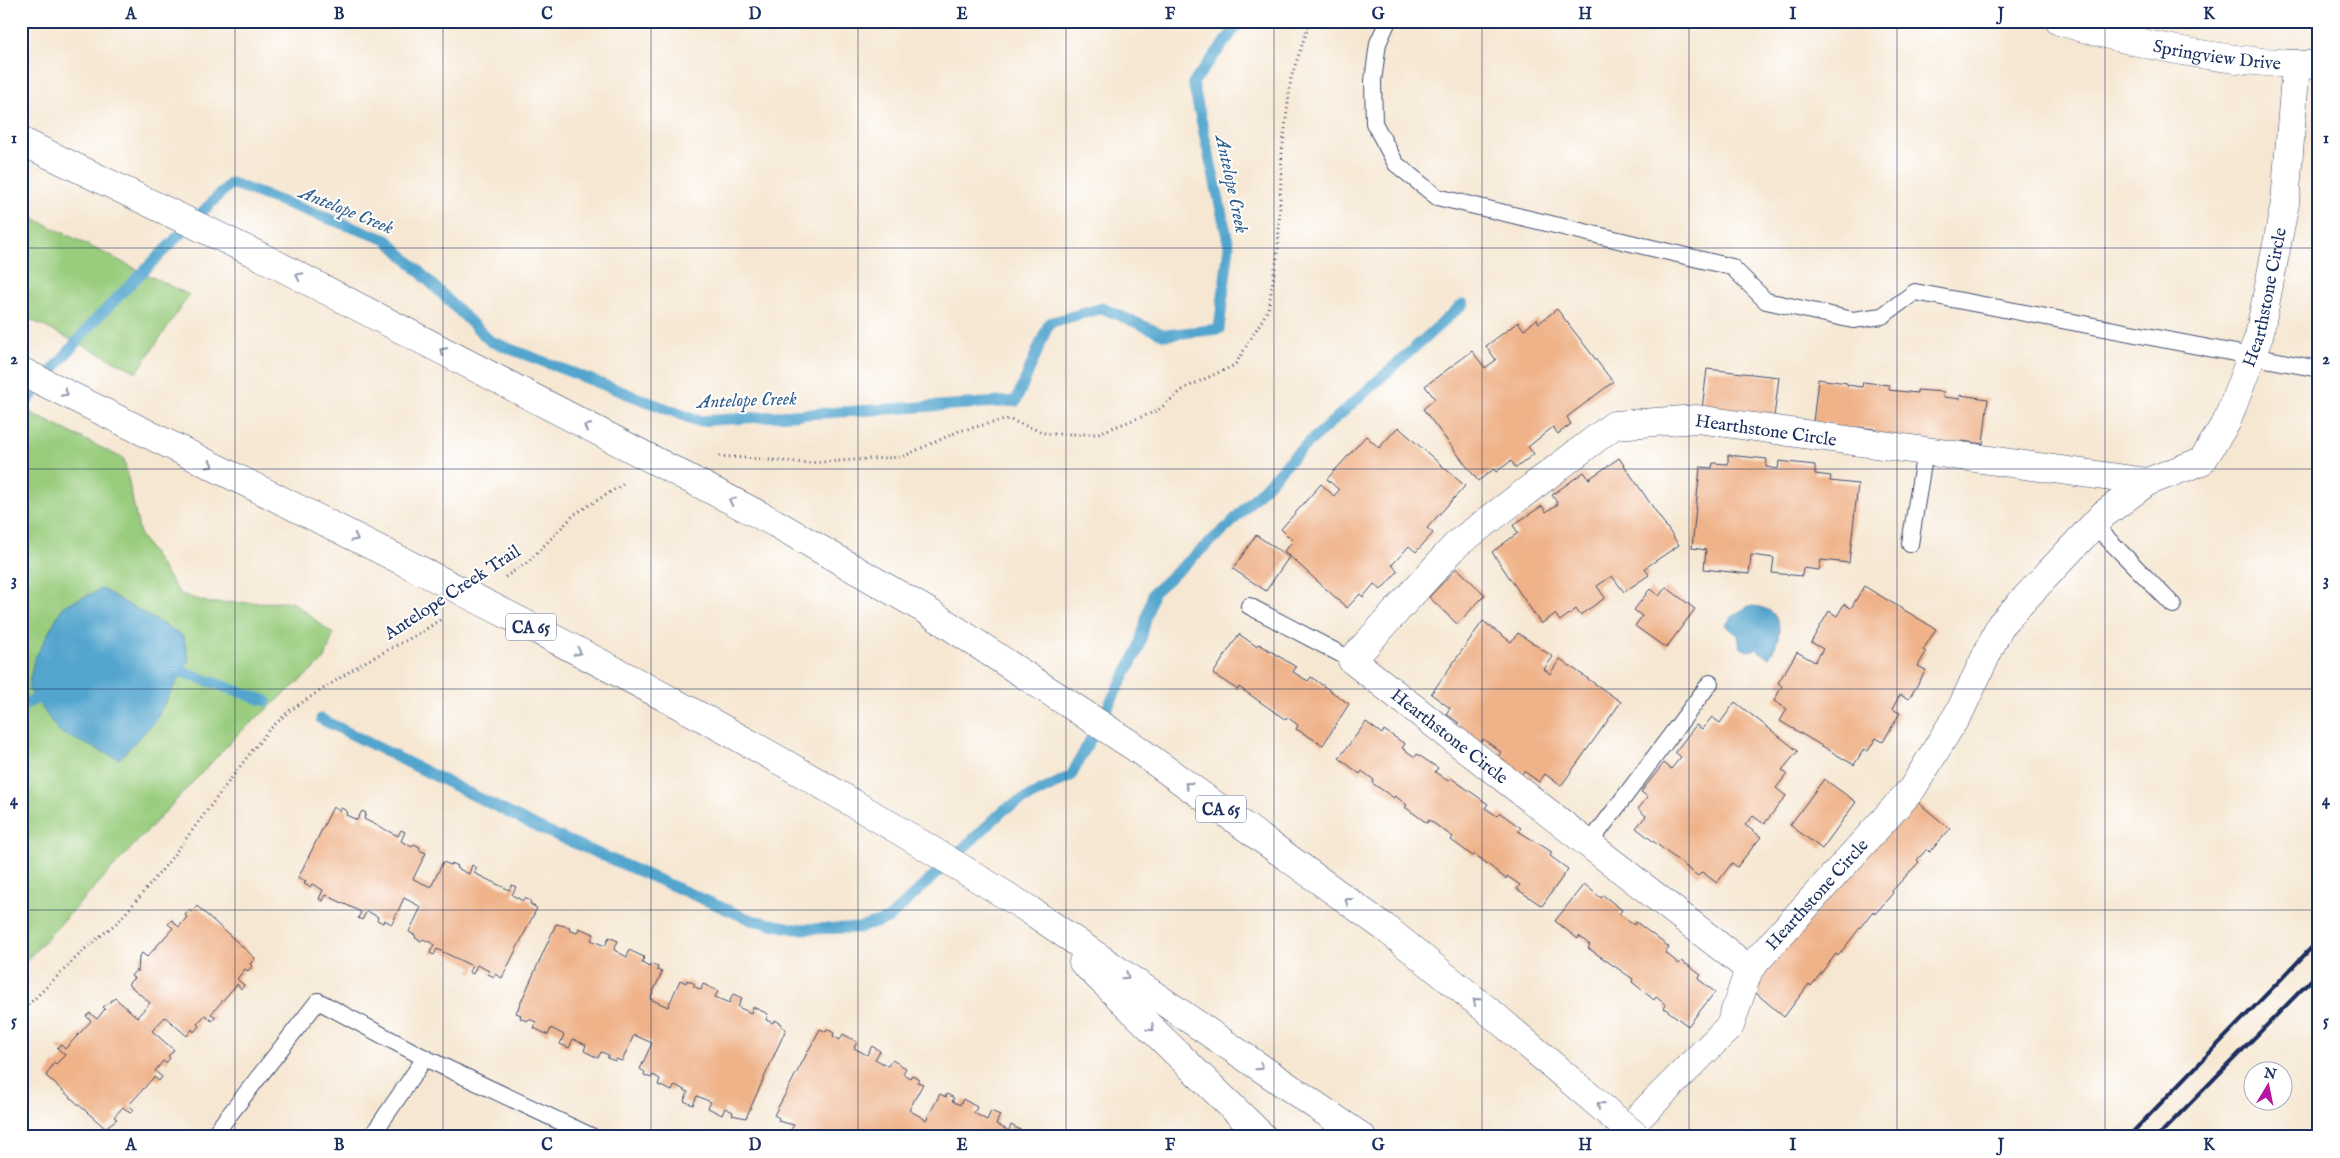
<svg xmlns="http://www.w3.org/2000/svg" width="2340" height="1158" font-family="'IM FELL English',serif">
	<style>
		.green { fill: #99cc7d; stroke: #5a7e6e }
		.water { fill: #53a5ce; stroke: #376a96 }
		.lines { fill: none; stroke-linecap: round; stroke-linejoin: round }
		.stream { stroke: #53a5ce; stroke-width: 11 }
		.building { fill: #efb289 }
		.lane-casing { stroke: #3c4b6f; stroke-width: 18 }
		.street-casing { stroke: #3c4b6f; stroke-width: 29 }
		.secondary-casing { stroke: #3c4b6f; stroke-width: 29 }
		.highway-casing { stroke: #3c4b6f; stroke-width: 29 }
		.path { stroke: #3c4b6f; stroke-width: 3; stroke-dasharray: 1 4; stroke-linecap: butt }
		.lane { stroke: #fff; stroke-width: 16 }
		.street { stroke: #fff; stroke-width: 28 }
		.secondary { stroke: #fff; stroke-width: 28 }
		.highway { stroke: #fff; stroke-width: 28 }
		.rail { stroke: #1b2f5e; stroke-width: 4 }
		.highway-bridge-casing { stroke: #3c4b6f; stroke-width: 29; stroke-linecap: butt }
		.highway-bridge { stroke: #fff; stroke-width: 28 }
		.oneway { stroke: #8d97ae }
		.grid { fill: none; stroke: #1b2f5e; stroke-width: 1; stroke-opacity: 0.55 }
		.labels { text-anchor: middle; stroke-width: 4; stroke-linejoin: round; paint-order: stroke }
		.shield { fill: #fff; stroke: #5f6d8e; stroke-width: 1 }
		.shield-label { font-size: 16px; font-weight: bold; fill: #1b2f5e }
		.street-label { font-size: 18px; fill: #1b2f5e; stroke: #fff }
		.water-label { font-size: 19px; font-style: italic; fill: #315e8b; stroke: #fff }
		.neatline { fill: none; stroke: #1b2f5e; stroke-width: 2 }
		.grid-label { font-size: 16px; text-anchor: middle; font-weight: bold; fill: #1b2f5e }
	</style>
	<rect width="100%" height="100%" fill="#fff"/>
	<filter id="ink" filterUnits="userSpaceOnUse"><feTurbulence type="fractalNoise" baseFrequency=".02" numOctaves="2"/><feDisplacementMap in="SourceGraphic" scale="10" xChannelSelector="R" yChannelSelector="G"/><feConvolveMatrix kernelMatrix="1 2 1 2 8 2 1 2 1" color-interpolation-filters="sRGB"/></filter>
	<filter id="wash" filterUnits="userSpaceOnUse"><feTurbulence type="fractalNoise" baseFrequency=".0096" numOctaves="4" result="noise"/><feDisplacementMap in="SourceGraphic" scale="20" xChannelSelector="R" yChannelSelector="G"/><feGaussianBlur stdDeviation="1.12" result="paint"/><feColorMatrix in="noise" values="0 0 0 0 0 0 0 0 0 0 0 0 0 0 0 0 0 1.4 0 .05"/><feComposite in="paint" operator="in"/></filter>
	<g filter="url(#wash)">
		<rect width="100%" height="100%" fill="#f6e7d2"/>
		<g class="green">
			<polygon points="21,212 189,295 137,372 21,315"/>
			<polygon points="21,408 124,459 140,535 180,594 210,603 293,602 333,634 325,659 238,734 21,966"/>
		</g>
		<g class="water">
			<polygon points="102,589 183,636 189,660 154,722 119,759 59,732 28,688 34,660 63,606"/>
			<path d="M1749 606C1784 606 1785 633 1769 658L1756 649 1747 651 1740 647 1738 635 1725 625 1735 614Z"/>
		</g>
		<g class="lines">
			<g class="stream">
				<polyline points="21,408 94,321 231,183 387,240 490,341 698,421 1016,401 1049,323 1102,308 1165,335 1219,329 1229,246 1193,83 1241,21"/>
				<polyline points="169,675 183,672 266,701"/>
				<polyline points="21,706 36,699 50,697"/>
				<polyline points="321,719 537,827 751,920 796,929 859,928 888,919 1005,809 1071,776 1138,650 1153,593 1229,525 1295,455 1463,304"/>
			</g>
		</g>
		<g id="blocks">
			<g class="building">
				<polygon points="1557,309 1613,382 1567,417 1571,424 1558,434 1553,427 1528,447 1534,454 1516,468 1511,461 1496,472 1494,469 1478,481 1423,409 1435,399 1425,386 1472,351 1485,368 1496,360 1486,346 1518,322 1524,330 1537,319 1539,323"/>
				<polygon points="1707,369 1779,377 1774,417 1702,409"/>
				<polygon points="1818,379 1847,383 1847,385 1862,387 1863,382 1889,385 1889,390 1917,393 1917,390 1944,392 1943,397 1960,399 1960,395 1988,399 1983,444 1962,441 1962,447 1875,435 1875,429 1858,427 1858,431 1834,428 1834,424 1813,422"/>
				<polygon points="1398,427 1465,486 1427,528 1433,533 1416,552 1409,546 1392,565 1398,571 1381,590 1374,584 1363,597 1360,594 1347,608 1284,551 1293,541 1281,529 1321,484 1334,496 1339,490 1327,479 1366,436 1379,448"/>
				<polygon points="1728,455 1767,459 1766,467 1778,469 1779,461 1815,465 1815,474 1831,476 1830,481 1858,484 1849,563 1821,560 1819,570 1803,568 1802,576 1772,573 1774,558 1751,555 1749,574 1704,569 1706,550 1692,548 1700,467 1712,468 1713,463 1728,464"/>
				<polygon points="1619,458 1679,545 1645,568 1649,575 1624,592 1612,576 1597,586 1605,598 1580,615 1576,609 1560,621 1555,614 1541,624 1492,552 1518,533 1513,525 1542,506 1546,512 1558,504 1552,495 1584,472 1589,479"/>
				<polygon points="1256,535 1289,557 1266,591 1233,569"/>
				<polygon points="1457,568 1485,595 1457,624 1429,597"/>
				<polygon points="1864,586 1936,629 1923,650 1926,652 1918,666 1926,670 1909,699 1900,695 1892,709 1900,713 1883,742 1876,738 1868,751 1864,749 1854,765 1780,721 1787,709 1774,701 1782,686 1778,683 1797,652 1815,662 1823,649 1811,642 1829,611 1837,616 1844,604 1851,608"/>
				<polygon points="1666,587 1695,609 1666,648 1635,626 1642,616 1634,610 1650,589 1659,596"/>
				<polygon points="1483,621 1511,642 1518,633 1553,657 1544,669 1550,674 1560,659 1621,702 1561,786 1545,774 1539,782 1524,771 1519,778 1495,760 1501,752 1483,739 1478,746 1455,730 1459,723 1446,714 1450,708 1431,694"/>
				<polygon points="1239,634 1256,646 1259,644 1296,667 1293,672 1308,681 1311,677 1349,704 1323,745 1296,729 1298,725 1287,717 1286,720 1239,687 1238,690 1213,674"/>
				<polygon points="1735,702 1798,751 1782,770 1787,774 1776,788 1786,796 1764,824 1753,816 1745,825 1761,837 1737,867 1732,863 1717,883 1702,872 1698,876 1636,828 1646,816 1638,809 1648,797 1641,792 1664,763 1671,769 1681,757 1675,752 1696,725 1702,729 1712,717 1720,723"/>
				<polygon points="1366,722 1382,734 1384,730 1405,744 1402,748 1415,757 1417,754 1438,768 1435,772 1448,781 1451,778 1488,804 1485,808 1497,816 1500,813 1521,828 1518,831 1552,852 1550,856 1568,869 1542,906 1517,889 1520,885 1507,876 1506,879 1475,854 1473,856 1451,840 1453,837 1429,820 1427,823 1405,807 1407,805 1395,796 1394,798 1372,783 1374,780 1362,771 1360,774 1339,758"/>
				<polygon points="1824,779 1856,802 1822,849 1790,825"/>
				<polygon points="1914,799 1950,829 1930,852 1927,849 1917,860 1919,862 1892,891 1893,893 1875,914 1873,911 1838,956 1836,954 1811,986 1809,984 1784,1017 1750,988"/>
				<polygon points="333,807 340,811 341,808 347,811 346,815 357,820 362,811 366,813 364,819 398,836 401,830 405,832 401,841 412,847 414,844 420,847 419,850 426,853 413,879 431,887 443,862 451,865 452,863 458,866 457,868 469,874 472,865 477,868 474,873 509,890 512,885 516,887 512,895 523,901 524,898 531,901 530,904 537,908 502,978 495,974 494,977 488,974 489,971 477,965 473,974 469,972 472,966 437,949 434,955 430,953 434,944 423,939 421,941 415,938 416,936 409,932 421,907 404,898 392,924 384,920 383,923 377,920 378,917 367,911 362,920 358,918 361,912 326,895 323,901 319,899 323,890 312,884 310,887 304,884 306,881 298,878"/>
				<polygon points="1584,884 1601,898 1603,895 1622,910 1619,914 1634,925 1636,922 1669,947 1665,952 1679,964 1682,961 1701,975 1698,979 1715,992 1688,1026 1664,1008 1666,1005 1656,997 1654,1000 1632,982 1633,979 1588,948 1590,945 1579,936 1578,939 1555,921"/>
				<polygon points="197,906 255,958 250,964 252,966 248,971 245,969 237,979 244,985 241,989 237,984 211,1014 216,1017 212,1021 205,1015 197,1024 199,1026 194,1032 192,1029 187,1036 165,1017 152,1031 174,1050 168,1056 170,1058 166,1063 163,1061 155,1071 162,1077 159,1081 154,1077 129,1105 134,1110 130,1113 123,1107 114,1117 117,1119 105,1128 46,1076 54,1062 56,1064 65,1055 57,1048 61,1045 65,1049 91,1021 86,1016 90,1013 97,1019 105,1009 103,1007 115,998 137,1017 150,1003 128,984 134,978 131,976 136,970 138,972 139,957 142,953 147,957 173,928 168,924 172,920 179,927 187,917 185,915 189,910 192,912"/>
				<polygon points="556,924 570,927 569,930 577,933 579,928 594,934 591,940 605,946 609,937 618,941 614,950 627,957 629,950 644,957 642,963 649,967 651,964 658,967 657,970 662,972 650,999 668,1007 680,980 686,983 687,980 695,984 693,986 701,990 703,984 718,991 715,997 729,1003 733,994 742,998 738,1007 751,1013 753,1007 768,1014 766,1020 773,1023 775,1020 782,1024 781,1026 786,1029 746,1118 732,1115 733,1112 725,1108 722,1115 708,1108 711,1102 697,1096 693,1105 684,1101 688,1092 675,1085 672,1091 658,1085 660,1079 653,1075 651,1078 644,1075 645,1072 640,1069 652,1043 634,1035 622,1061 616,1059 615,1061 607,1058 609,1055 601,1052 598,1058 584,1051 586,1045 573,1039 569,1048 560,1044 564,1035 551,1028 548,1035 534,1028 536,1022 529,1019 527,1021 520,1018 521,1015 516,1013"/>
				<polygon points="820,1029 826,1032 827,1029 834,1033 833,1036 840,1040 843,1034 857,1042 854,1048 867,1055 872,1046 880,1051 875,1059 888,1066 892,1060 906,1068 903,1074 910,1078 912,1075 919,1079 917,1082 923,1084 909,1110 926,1120 940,1094 946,1097 947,1094 954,1098 952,1101 960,1105 963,1099 977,1107 974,1113 987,1120 991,1111 1000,1115 996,1124 1009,1131 1011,1125 1026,1133 1024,1137 814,1137 808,1133 806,1137 800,1137 790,1131 794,1125 778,1121 779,1118 774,1115"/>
			</g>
		</g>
	</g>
	<g filter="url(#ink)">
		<use href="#blocks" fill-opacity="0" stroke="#3c4b6f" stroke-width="1"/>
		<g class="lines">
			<defs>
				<g id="lane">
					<polyline points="1388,21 1378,43 1373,81 1374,123 1396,164 1437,197 1732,267 1766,301 1853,320 1882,316 1915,292 2319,369"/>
					<polyline points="2094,525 2173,605"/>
					<polyline points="1910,544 1925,451"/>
					<polyline points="1249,606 1352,660"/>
					<polyline points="1589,844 1710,683"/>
					<polyline points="212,1137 318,1001 425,1058 593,1137"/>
					<polyline points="371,1137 425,1058"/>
				</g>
				<g id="street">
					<path id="s1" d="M2147 482 1697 419 1614 425 1457 544 1352 660 1749 969 1912 789 1961 709 2001 624 2104 514 2147 482 2202 461 2227 421 2259 336 2285 203 2296 64"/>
					<polyline points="1619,1137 1730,1026 1749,969"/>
				</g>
				<g id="secondary">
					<path id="s2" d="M2059 21C2144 47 2230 63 2319 65"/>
				</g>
				<g id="highway">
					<polyline points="1028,909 1362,1137"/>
					<polyline points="1083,962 1263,1137"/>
				</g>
			</defs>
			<use href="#lane" class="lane-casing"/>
			<use href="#street" class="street-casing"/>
			<use href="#secondary" class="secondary-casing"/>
			<use href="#highway" class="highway-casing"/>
			<g class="path">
				<polyline points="719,456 806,463 902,457 959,431 1008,419 1047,434 1096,434 1157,411 1185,388 1235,365 1268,310 1278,251 1282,153 1291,78 1310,21"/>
				<polyline points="505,577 529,561 575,514 625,483"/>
				<polyline points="21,1012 87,947 119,921 167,864 248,756 268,731 289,711 363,663 420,633 443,618"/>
			</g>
			<use href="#lane" class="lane"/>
			<use href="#street" class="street"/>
			<use href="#secondary" class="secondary"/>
			<use href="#highway" class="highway"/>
			<g class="rail">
				<polyline points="2128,1137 2319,940"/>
				<polyline points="2157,1137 2319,972"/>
			</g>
			<defs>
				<g id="highway-bridge">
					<polyline points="21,141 262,257 775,523 927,611 1133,746 1384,927 1497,1018 1637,1137"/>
					<path d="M21 371C242 481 464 589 681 706 799 769 914 839 1028 909"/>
				</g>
			</defs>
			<use href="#highway-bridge" class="highway-bridge-casing"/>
			<use href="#highway-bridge" class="highway-bridge"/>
		</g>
		<defs><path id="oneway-chevron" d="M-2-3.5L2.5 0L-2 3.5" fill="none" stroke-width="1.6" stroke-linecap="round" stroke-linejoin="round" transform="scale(1.25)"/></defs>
		<g class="oneway">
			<use href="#oneway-chevron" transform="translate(299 276) rotate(-152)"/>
			<use href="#oneway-chevron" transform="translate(443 351) rotate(-152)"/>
			<use href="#oneway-chevron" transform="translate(65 393) rotate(27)"/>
			<use href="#oneway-chevron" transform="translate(587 427) rotate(-152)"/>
			<use href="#oneway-chevron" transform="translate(210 465) rotate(27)"/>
			<use href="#oneway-chevron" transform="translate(732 501) rotate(-153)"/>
			<use href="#oneway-chevron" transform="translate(355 538) rotate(27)"/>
			<use href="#oneway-chevron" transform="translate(578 652) rotate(28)"/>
			<use href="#oneway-chevron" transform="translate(1188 785) rotate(-144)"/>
			<use href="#oneway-chevron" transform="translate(1348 901) rotate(-144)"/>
			<use href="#oneway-chevron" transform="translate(1126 976) rotate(34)"/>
			<use href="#oneway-chevron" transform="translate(1476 1001) rotate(-141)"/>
			<use href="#oneway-chevron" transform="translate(1151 1028) rotate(44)"/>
			<use href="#oneway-chevron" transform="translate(1260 1067) rotate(34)"/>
			<use href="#oneway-chevron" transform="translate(1600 1105) rotate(-140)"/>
		</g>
	</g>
	<path class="grid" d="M235 21V1137M443 21V1137M651 21V1137M858 21V1137M1066 21V1137M1274 21V1137M1482 21V1137M1689 21V1137M1897 21V1137M2105 21V1137M21 248H2319M21 469H2319M21 689H2319M21 910H2319"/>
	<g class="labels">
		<g class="shield">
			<rect x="506" y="613.5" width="50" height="27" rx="4"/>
			<rect x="1196" y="795.5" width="50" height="27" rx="4"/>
		</g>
		<g class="shield-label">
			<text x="531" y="633">CA 65</text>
			<text x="1221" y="815">CA 65</text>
		</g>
		<g class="street-label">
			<text dy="6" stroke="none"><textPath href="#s2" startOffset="162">Springview Drive</textPath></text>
			<text dy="6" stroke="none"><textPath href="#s1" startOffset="2265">Hearthstone Circle</textPath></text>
			<text transform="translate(1766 430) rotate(8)" y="6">Hearthstone Circle</text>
			<text transform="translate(452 592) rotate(-33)" y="6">Antelope Creek Trail</text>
			<text dy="6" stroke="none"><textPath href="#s1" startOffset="1015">Hearthstone Circle</textPath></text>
			<text dy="6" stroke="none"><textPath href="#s1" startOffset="1495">Hearthstone Circle</textPath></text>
		</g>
		<g class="water-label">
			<text transform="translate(1233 184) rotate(78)" y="7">Antelope Creek</text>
			<text transform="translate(347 209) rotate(22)" y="7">Antelope Creek</text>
			<text transform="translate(747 399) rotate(-2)" y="7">Antelope Creek</text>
		</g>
	</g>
	<rect width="2340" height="1158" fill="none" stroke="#fff" stroke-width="55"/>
	<g transform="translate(2268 1086) rotate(10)"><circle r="24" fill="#ffffff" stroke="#a4acbf"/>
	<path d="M0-4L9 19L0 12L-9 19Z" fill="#b5179e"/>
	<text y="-8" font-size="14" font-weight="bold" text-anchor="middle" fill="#1b2f5e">N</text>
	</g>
	<rect x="28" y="28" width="2284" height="1102" class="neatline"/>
	<g class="grid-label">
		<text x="131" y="19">A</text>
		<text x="339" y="19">B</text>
		<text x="547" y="19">C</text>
		<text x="755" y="19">D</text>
		<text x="962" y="19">E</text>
		<text x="1170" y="19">F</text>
		<text x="1378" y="19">G</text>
		<text x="1585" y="19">H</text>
		<text x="1793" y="19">I</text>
		<text x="2001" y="19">J</text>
		<text x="2209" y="19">K</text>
		<text x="14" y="143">1</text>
		<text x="2326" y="143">1</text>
		<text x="14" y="364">2</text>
		<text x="2326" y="364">2</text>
		<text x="14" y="585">3</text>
		<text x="2326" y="585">3</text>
		<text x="14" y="805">4</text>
		<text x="2326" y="805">4</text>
		<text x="14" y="1026">5</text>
		<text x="2326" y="1026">5</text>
		<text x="131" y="1150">A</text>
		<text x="339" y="1150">B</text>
		<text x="547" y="1150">C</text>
		<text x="755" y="1150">D</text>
		<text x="962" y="1150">E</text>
		<text x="1170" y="1150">F</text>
		<text x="1378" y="1150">G</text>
		<text x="1585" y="1150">H</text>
		<text x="1793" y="1150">I</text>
		<text x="2001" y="1150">J</text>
		<text x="2209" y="1150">K</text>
	</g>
</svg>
